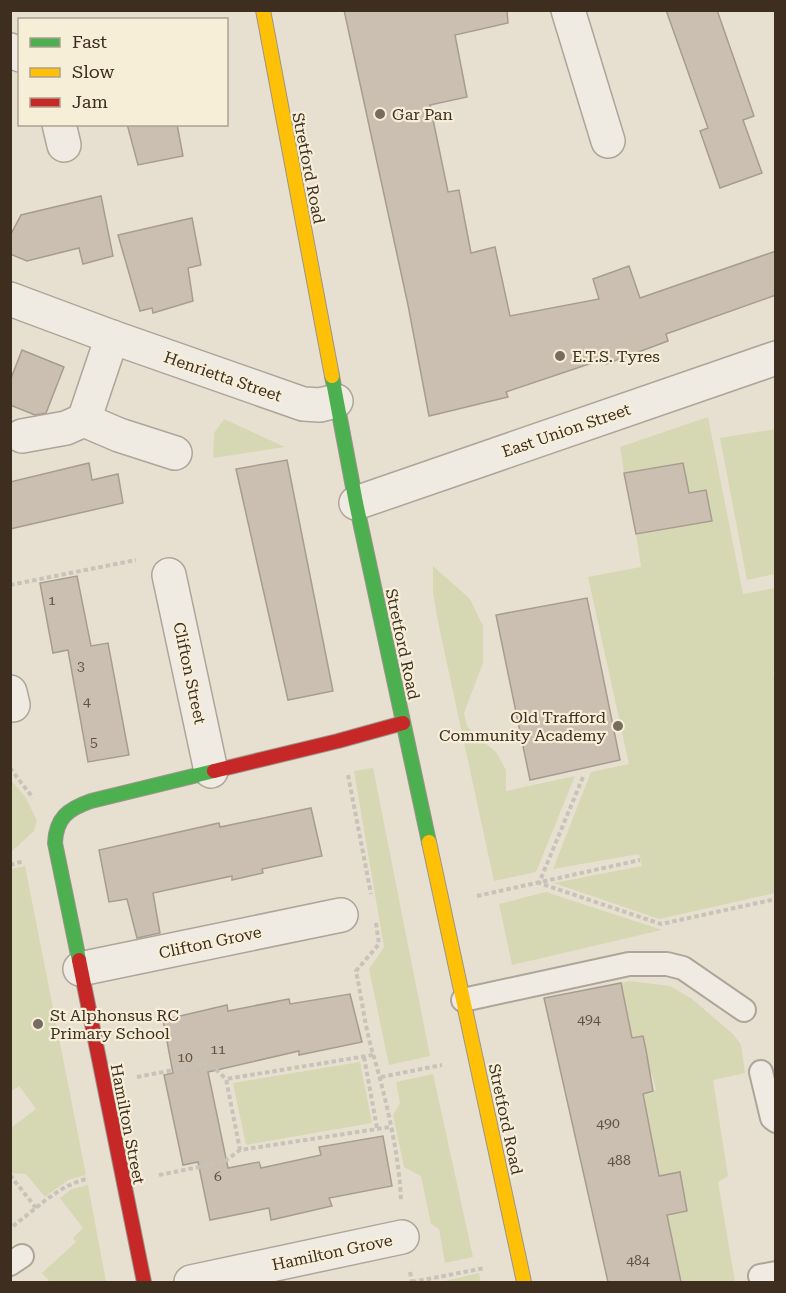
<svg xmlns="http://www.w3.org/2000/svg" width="786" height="1293" font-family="'Roboto Serif',serif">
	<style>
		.green { fill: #d6d7b3 }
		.building { fill: #cbbfb2; stroke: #a89c90; stroke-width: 1.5 }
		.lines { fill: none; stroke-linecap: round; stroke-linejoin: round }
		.lane-casing { stroke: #ada599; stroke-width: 26 }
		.street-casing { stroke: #ada599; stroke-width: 36 }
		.fast-casing { stroke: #9c958a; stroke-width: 16 }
		.slow-casing { stroke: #9c958a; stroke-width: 16 }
		.jam-casing { stroke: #9c958a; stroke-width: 16 }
		.path { stroke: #c8c2b9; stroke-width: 4; stroke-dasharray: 4.5 3; stroke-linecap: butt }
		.lane { stroke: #efebe3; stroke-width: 22 }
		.street { stroke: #efebe3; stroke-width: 33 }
		.fast { stroke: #4caf50; stroke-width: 14 }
		.slow { stroke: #ffc107; stroke-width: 14 }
		.jam { stroke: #c62828; stroke-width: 14 }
		.poi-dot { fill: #786c5e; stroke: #f7eed8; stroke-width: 2 }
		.labels { text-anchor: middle; stroke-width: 4.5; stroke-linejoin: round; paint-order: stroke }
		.number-label { font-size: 14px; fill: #605244 }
		.poi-label { font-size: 16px; fill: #3d2e20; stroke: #f7eed8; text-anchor: start }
		.street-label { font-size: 16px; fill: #3d2e20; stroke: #f7eed8 }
	</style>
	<rect width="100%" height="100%" fill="#e7e0d1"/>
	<g class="green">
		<polygon points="708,417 743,594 775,588 776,670 773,671 776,690 775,893 659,919 554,883 642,866 639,854 553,869 591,772 629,764 588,577 641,567 636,534 712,520 689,493 683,463 624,473 620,447"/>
		<polygon points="224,419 285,447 213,458 214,433"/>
		<polygon points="775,429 775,574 747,580 720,438"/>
		<polygon points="433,566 470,599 483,626 483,663 464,713 467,726 475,735 496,752 506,770 506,791 575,776 536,872 494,881 438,622 433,593"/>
		<polygon points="373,768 430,1056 389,1065 369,969 384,947 354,771"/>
		<polygon points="11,780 26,798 37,821 34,831 11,852"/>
		<polygon points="25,866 86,1175 68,1180 45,1197 26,1174 12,1173 11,1170 11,1128 36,1109 19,1086 10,1092 11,869"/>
		<polygon points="546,892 662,930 512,965 499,904"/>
		<polygon points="630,981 670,986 692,999 734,1035 741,1045 745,1073 713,1080 728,1176 718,1182 735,1282 681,1282 667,1215 687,1211 679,1172 659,1176 643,1094 656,1090 652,1074 640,1078 637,1063 648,1061 643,1036 632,1038 621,983"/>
		<polygon points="360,1062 372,1123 246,1145 233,1083"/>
		<polygon points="433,1074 473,1257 445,1263 439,1229 431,1224 421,1176 404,1167 393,1115 400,1103 396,1082"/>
		<polygon points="88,1185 106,1282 50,1282 42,1273 76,1242 73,1238 83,1228 60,1198 72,1189"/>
		<polygon points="479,1273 481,1282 441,1282"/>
	</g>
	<g class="building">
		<polygon points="344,10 507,10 508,23 455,35 467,97 430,105 448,192 459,190 471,253 495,247 510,316 599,299 593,279 629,266 640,298 776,251 776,295 666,334 668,341 606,364 604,359 506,392 508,397 429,416 408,305"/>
		<polygon points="666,10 717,10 754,116 743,120 762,173 720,188 700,131 708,128"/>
		<polygon points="127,124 177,124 183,156 138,165"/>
		<polygon points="101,196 113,256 83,264 79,248 27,261 10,254 10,236 21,215"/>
		<polygon points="192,218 201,265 188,268 193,301 153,313 152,308 140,311 118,235"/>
		<polygon points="22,350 64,367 46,413 35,415 10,405 10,381"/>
		<polygon points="287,460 333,691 288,700 236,469"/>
		<polygon points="89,463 92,480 118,474 123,503 10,529 10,482"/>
		<polygon points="683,463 689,493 706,490 712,521 636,534 624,473"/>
		<polygon points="77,576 91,646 108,643 129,755 88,762 68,650 53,653 40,583"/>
		<polygon points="587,598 620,760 530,780 496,615"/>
		<polygon points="311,808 322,856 262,869 263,873 232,880 232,876 153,893 160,933 137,938 127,899 109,902 99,850 219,823 220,827"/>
		<polygon points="621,983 632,1038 643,1036 646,1050 653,1091 643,1094 659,1176 680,1172 687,1211 667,1215 681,1282 608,1282 544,998"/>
		<polygon points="350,994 362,1042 299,1055 299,1051 208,1072 228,1168 259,1162 261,1168 321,1155 319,1147 383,1136 392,1186 329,1198 332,1206 271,1220 269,1208 210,1220 198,1162 183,1165 164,1075 173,1073 163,1020 227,1005 228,1011 289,999 290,1004"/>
	</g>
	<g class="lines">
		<defs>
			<g id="lane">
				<polyline points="463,1000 629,964 667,964 683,968 744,1010"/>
				<polyline points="761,1072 772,1118 776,1121"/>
				<polyline points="10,1264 22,1256"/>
				<polyline points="760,1276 776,1273"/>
			</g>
			<g id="street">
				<polyline points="568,10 608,141"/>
				<polyline points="10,50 20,55"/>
				<polyline points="59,124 64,145"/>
				<polyline points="10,299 112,337 303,404 320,405 336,401"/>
				<polyline points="84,420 112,337"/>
				<polyline points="22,436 66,428 84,420 119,435 175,453"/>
				<polyline points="356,503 776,358"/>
				<polyline points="169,575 211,771"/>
				<polyline points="10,692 13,705"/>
				<polyline points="80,969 341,915"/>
				<polyline points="191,1282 402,1237"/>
			</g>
			<g id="fast">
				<polyline points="332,376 356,503 429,842"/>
				<path d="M79 960 55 843C56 818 68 809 91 801L214 771"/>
			</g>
			<g id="slow">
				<polyline points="263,10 332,376"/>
				<polyline points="429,842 524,1282"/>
			</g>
			<g id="jam">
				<polyline points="214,771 338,741 403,723"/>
				<polyline points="79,960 144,1282"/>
			</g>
		</defs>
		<use href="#lane" class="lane-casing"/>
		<use href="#street" class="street-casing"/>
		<use href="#fast" class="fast-casing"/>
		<use href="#slow" class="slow-casing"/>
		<use href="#jam" class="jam-casing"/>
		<g class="path">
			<polyline points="10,585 136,560"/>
			<polyline points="10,768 33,798"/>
			<polyline points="348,775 371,894"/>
			<polyline points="583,777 539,883 661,924 776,899"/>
			<polyline points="10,865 24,861"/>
			<polyline points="477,896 640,860"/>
			<path d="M376 923 379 944 356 971C362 999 365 1029 374 1057 386 1099 400 1158 401 1202"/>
			<polyline points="373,1055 226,1079 240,1150 390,1127"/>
			<polyline points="364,1057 377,1128"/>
			<polyline points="137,1077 209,1063 226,1079"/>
			<polyline points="381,1077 442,1065"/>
			<polyline points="10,1175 36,1208"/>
			<polyline points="159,1175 224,1162 240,1150"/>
			<path d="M13 1226C36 1209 59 1185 87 1179"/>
			<polyline points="410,1272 412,1282"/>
			<polyline points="412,1282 485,1268"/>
		</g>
		<use href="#lane" class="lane"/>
		<use href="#street" class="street"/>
		<use href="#fast" class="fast"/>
		<use href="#slow" class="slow"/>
		<use href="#jam" class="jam"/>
	</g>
	<g class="poi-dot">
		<circle cx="380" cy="114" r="6"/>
		<circle cx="560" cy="356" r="6"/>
		<circle cx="618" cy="726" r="6"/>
		<circle cx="38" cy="1024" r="6"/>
	</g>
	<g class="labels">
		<g class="number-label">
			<text x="52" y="605">1</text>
			<text x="81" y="671">3</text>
			<text x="87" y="706">4</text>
			<text x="94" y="747">5</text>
			<text x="589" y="1024">494</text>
			<text x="218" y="1054">11</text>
			<text x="185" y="1062">10</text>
			<text x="608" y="1128">490</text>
			<text x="619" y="1165">488</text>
			<text x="218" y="1181">6</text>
			<text x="638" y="1265">484</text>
		</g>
		<g class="poi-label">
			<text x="392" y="120">Gar Pan</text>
			<text x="572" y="362">E.T.S. Tyres</text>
			<text x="606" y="723" text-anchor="end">Old Trafford<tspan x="606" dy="18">Community Academy</tspan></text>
			<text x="50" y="1021">St Alphonsus RC<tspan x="50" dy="18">Primary School</tspan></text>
		</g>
		<g class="street-label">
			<text transform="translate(309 168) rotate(79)" y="6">Stretford Road</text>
			<text transform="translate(223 376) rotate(19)" y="6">Henrietta Street</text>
			<text transform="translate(566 430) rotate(-19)" y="6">East Union Street</text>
			<text transform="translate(403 644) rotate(78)" y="6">Stretford Road</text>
			<text transform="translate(190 673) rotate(78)" y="6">Clifton Street</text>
			<text transform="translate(210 942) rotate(-12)" y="6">Clifton Grove</text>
			<text transform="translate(506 1119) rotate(78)" y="6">Stretford Road</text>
			<text transform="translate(128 1124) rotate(79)" y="6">Hamilton Street</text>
			<text transform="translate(332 1252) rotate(-12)" y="6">Hamilton Grove</text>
		</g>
	</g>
	<rect width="786" height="1293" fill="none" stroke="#3d2e20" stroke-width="24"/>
	<rect x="18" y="18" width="210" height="108" fill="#f7eed8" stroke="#ada18e" stroke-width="1.5"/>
	<rect x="30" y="38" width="30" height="9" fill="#4caf50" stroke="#ada18e" stroke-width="1.5"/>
	<text x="72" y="48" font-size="18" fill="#3d2e20">Fast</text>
	<rect x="30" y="68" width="30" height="9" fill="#ffc107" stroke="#ada18e" stroke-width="1.5"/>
	<text x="72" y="78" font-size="18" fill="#3d2e20">Slow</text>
	<rect x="30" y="98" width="30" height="9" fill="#c62828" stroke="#ada18e" stroke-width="1.5"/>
	<text x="72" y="108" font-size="18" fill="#3d2e20">Jam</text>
</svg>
